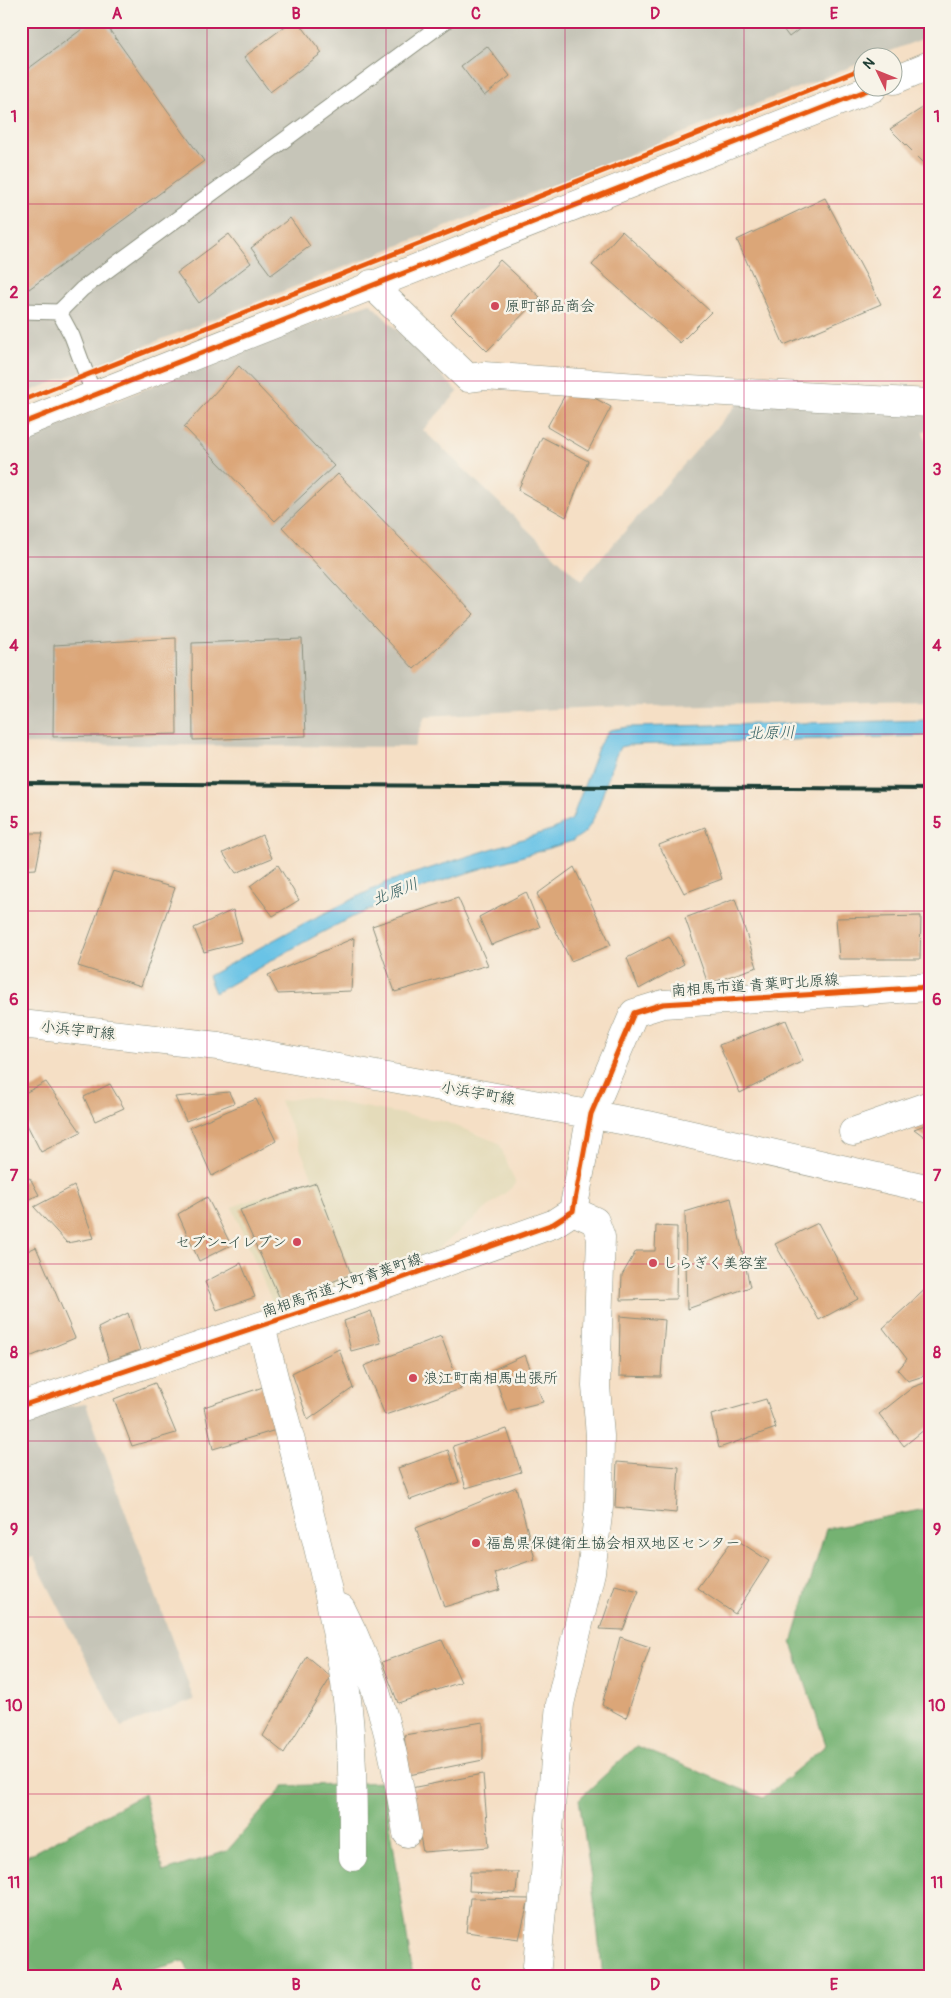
<svg xmlns="http://www.w3.org/2000/svg" width="951" height="1998" font-family="Pangolin,'Klee One',sans-serif">
	<style>
		.built { fill: #e4dbba }
		.industrial { fill: #c6c5b8 }
		.forest { fill: #74b272; stroke: #4a7853 }
		.water { fill: #69c3e6; stroke: #44808d }
		.building { fill: #dba678 }
		.lines { fill: none; stroke-linecap: round; stroke-linejoin: round }
		.service-casing { stroke: #8a8e7c; stroke-width: 17 }
		.minor-casing { stroke: #8a8e7c; stroke-width: 29 }
		.tertiary-casing { stroke: #8a8e7c; stroke-width: 29 }
		.secondary-casing { stroke: #8a8e7c; stroke-width: 29 }
		.service { stroke: #fff; stroke-width: 15 }
		.minor { stroke: #fff; stroke-width: 28 }
		.tertiary { stroke: #fff; stroke-width: 28 }
		.secondary { stroke: #fff; stroke-width: 28 }
		.rail { stroke: #1f3d34; stroke-width: 4 }
		.cycleway-casing { stroke: #f7f3e8; stroke-width: 8 }
		.cycleway { stroke: #e8590c; stroke-width: 5 }
		.grid { fill: none; stroke: #c2185b; stroke-width: 1; stroke-opacity: 0.55 }
		.poi-dot { fill: #d1495b; stroke: #f7f3e8; stroke-width: 2 }
		.labels { text-anchor: middle; stroke-width: 5; stroke-linejoin: round; paint-order: stroke }
		.poi-label { font-size: 15px; fill: #1f3d34; stroke: #f7f3e8; text-anchor: start }
		.street-label { font-size: 15px; fill: #1f3d34; stroke: #f7f3e8 }
		.water-label { font-size: 16px; font-style: italic; fill: #325e60; stroke: #f7f3e8 }
		.neatline { fill: none; stroke: #c2185b; stroke-width: 2 }
		.grid-label { font-size: 16px; text-anchor: middle; font-weight: bold; fill: #c2185b }
	</style>
	<rect width="100%" height="100%" fill="#f7f3e8"/>
	<filter id="ink" filterUnits="userSpaceOnUse"><feTurbulence type="fractalNoise" baseFrequency=".02" numOctaves="2"/><feDisplacementMap in="SourceGraphic" scale="10" xChannelSelector="R" yChannelSelector="G"/><feConvolveMatrix kernelMatrix="1 2 1 2 8 2 1 2 1" color-interpolation-filters="sRGB"/></filter>
	<filter id="wash" filterUnits="userSpaceOnUse"><feTurbulence type="fractalNoise" baseFrequency=".0096" numOctaves="4" result="noise"/><feDisplacementMap in="SourceGraphic" scale="20" xChannelSelector="R" yChannelSelector="G"/><feGaussianBlur stdDeviation="1.12" result="paint"/><feColorMatrix in="noise" values="0 0 0 0 0 0 0 0 0 0 0 0 0 0 0 0 0 1.4 0 .05"/><feComposite in="paint" operator="in"/></filter>
	<g filter="url(#wash)">
		<rect width="100%" height="100%" fill="#f5dfc5"/>
		<polygon class="built" points="309,1097 446,1122 499,1143 516,1184 423,1261 275,1309 232,1207 313,1179 280,1101"/>
		<g class="industrial">
			<polygon points="21,21 930,21 930,36 875,57 864,58 863,62 21,395"/>
			<polygon points="370,303 458,392 423,430 581,581 740,401 930,413 930,428 923,432 930,455 930,701 596,707 425,716 414,747 21,744 21,441 245,347"/>
			<polygon points="21,1365 44,1410 86,1404 194,1700 121,1727 33,1557 21,1561"/>
		</g>
		<g class="forest">
			<polygon points="930,1508 930,1977 603,1977 593,1891 579,1799 636,1746 763,1798 826,1745 792,1643 826,1529"/>
			<polygon points="384,1782 413,1977 192,1977 184,1961 126,1977 21,1977 21,1859 144,1794 163,1872 227,1851 284,1786"/>
		</g>
		<path class="water" d="M930 720V735L921 736 629 745 620 747C607 771 601 813 585 832 582 835 576 838 572 841 507 862 440 878 377 906 321 930 268 963 215 993L208 976 303 924 387 882 554 829 572 819 599 745 610 730 628 727Z"/>
		<g id="blocks">
			<g class="building">
				<polygon points="93,21 103,21 204,161 29,289 21,279 21,74"/>
				<polygon points="292,21 298,21 322,53 270,92 244,57"/>
				<polygon points="777,21 810,21 789,37"/>
				<polygon points="487,46 510,76 484,96 461,66"/>
				<polygon points="930,103 930,169 890,129"/>
				<polygon points="825,198 881,304 784,345 737,240"/>
				<polygon points="290,218 310,246 271,275 251,248"/>
				<polygon points="622,231 711,312 680,343 592,265"/>
				<polygon points="229,234 251,263 199,303 177,273"/>
				<polygon points="500,260 540,297 487,351 451,315"/>
				<polygon points="239,366 334,466 275,521 184,427"/>
				<polygon points="565,395 589,395 611,407 588,451 547,427"/>
				<polygon points="542,437 588,461 566,517 518,490"/>
				<polygon points="338,474 474,614 414,669 282,527"/>
				<polygon points="176,638 177,734 53,737 54,645"/>
				<polygon points="302,639 306,736 193,740 192,643"/>
				<polygon points="21,656 26,701 21,702"/>
				<polygon points="705,827 722,879 684,893 659,845"/>
				<polygon points="21,833 43,833 36,869 21,870"/>
				<polygon points="262,835 272,858 236,873 223,853"/>
				<polygon points="278,865 299,900 273,916 250,886"/>
				<polygon points="574,867 611,945 571,961 537,894"/>
				<polygon points="113,871 175,888 141,986 78,966"/>
				<polygon points="526,892 540,927 491,945 479,917"/>
				<polygon points="458,898 488,965 395,992 372,926"/>
				<polygon points="735,899 757,967 708,984 685,918"/>
				<polygon points="233,910 242,942 204,952 194,928"/>
				<polygon points="921,916 920,959 839,959 836,918"/>
				<polygon points="669,936 684,964 639,989 627,958"/>
				<polygon points="354,938 351,991 278,994 268,975"/>
				<polygon points="786,1020 803,1061 740,1093 719,1045"/>
				<polygon points="46,1082 81,1132 41,1152 21,1113 21,1095"/>
				<polygon points="110,1084 124,1108 95,1121 84,1097"/>
				<polygon points="229,1092 234,1103 186,1121 175,1097"/>
				<polygon points="256,1099 276,1141 212,1176 190,1127"/>
				<polygon points="930,1123 930,1141 914,1129"/>
				<polygon points="30,1178 39,1195 21,1202 21,1182"/>
				<polygon points="316,1183 351,1274 282,1303 240,1210"/>
				<polygon points="74,1186 94,1238 67,1243 34,1207"/>
				<polygon points="207,1197 231,1245 199,1261 178,1214"/>
				<polygon points="731,1198 750,1287 687,1309 685,1212"/>
				<polygon points="818,1223 858,1299 819,1320 775,1244"/>
				<polygon points="656,1226 677,1227 676,1299 621,1300 622,1275 636,1251 655,1251"/>
				<polygon points="36,1247 75,1338 27,1358 21,1344 21,1254"/>
				<polygon points="241,1263 255,1297 217,1310 205,1282"/>
				<polygon points="930,1285 930,1374 908,1381 898,1370 907,1359 883,1328"/>
				<polygon points="371,1311 381,1343 351,1351 344,1321"/>
				<polygon points="128,1313 140,1350 109,1361 98,1328"/>
				<polygon points="620,1316 665,1320 661,1377 619,1376"/>
				<polygon points="441,1336 461,1389 385,1415 364,1366"/>
				<polygon points="339,1349 353,1388 308,1420 292,1373"/>
				<polygon points="525,1355 543,1402 507,1411 492,1370"/>
				<polygon points="930,1381 930,1425 904,1446 879,1414 913,1387"/>
				<polygon points="155,1383 176,1433 132,1446 114,1399"/>
				<polygon points="263,1387 276,1430 213,1449 204,1407"/>
				<polygon points="766,1399 776,1428 719,1448 711,1415"/>
				<polygon points="507,1429 521,1472 466,1488 453,1446"/>
				<polygon points="448,1450 459,1482 410,1500 398,1468"/>
				<polygon points="617,1462 679,1467 676,1513 615,1507"/>
				<polygon points="516,1487 535,1559 495,1573 500,1590 444,1607 416,1528"/>
				<polygon points="734,1538 769,1561 735,1614 697,1588"/>
				<polygon points="615,1585 639,1591 623,1630 600,1629"/>
				<polygon points="620,1637 650,1647 626,1718 602,1705"/>
				<polygon points="442,1640 461,1682 398,1703 382,1662"/>
				<polygon points="307,1657 331,1677 284,1753 263,1736"/>
				<polygon points="483,1722 483,1760 409,1775 404,1735"/>
				<polygon points="483,1774 489,1847 423,1852 411,1788"/>
				<polygon points="470,1872 518,1872 516,1893 469,1891"/>
				<polygon points="470,1898 529,1899 519,1939 466,1932"/>
			</g>
		</g>
	</g>
	<g filter="url(#ink)">
		<use href="#blocks" fill-opacity="0" stroke="#8a8e7c" stroke-width="1"/>
		<g class="lines">
			<defs>
				<g id="service">
					<polyline points="21,311 59,312"/>
					<polyline points="94,395 72,336 59,312 82,289 446,21"/>
				</g>
				<g id="minor">
					<polyline points="371,284 468,378 484,376 652,388 930,403"/>
					<polyline points="853,1132 930,1105"/>
					<path d="M261 1326C290 1444 327 1562 345 1683 353 1741 353 1798 353 1857"/>
					<polyline points="21,1406 388,1283 553,1224 573,1211 591,1114 634,1013 663,1004 930,987"/>
					<path d="M341 1608C379 1681 395 1752 407 1833"/>
					<polyline points="536,1977 560,1704 591,1572 599,1507 600,1436 596,1386 601,1237 595,1221 573,1211"/>
				</g>
				<g id="tertiary">
					<polyline points="894,80 930,65"/>
					<polyline points="21,424 873,88"/>
				</g>
				<polyline id="secondary" points="21,1024 218,1046 648,1125 930,1189"/>
			</defs>
			<use href="#service" class="service-casing"/>
			<use href="#minor" class="minor-casing"/>
			<use href="#tertiary" class="tertiary-casing"/>
			<use href="#secondary" class="secondary-casing"/>
			<use href="#service" class="service"/>
			<use href="#minor" class="minor"/>
			<use href="#tertiary" class="tertiary"/>
			<use href="#secondary" class="secondary"/>
			<polyline class="rail" points="21,783 930,789"/>
			<defs>
				<g id="cycleway">
					<polyline points="21,401 864,68"/>
					<polyline points="21,424 873,88"/>
					<polyline points="21,1406 388,1283 553,1224 573,1211 591,1114 634,1013 663,1004 930,987"/>
				</g>
			</defs>
			<use href="#cycleway" class="cycleway-casing"/>
			<use href="#cycleway" class="cycleway"/>
		</g>
	</g>
	<path class="grid" d="M207 21V1977M386 21V1977M565 21V1977M744 21V1977M21 204H930M21 381H930M21 557H930M21 734H930M21 911H930M21 1087H930M21 1264H930M21 1441H930M21 1617H930M21 1794H930"/>
	<g class="poi-dot">
		<circle cx="495" cy="306" r="5"/>
		<circle cx="297" cy="1242" r="5"/>
		<circle cx="653" cy="1263" r="5"/>
		<circle cx="413" cy="1378" r="5"/>
		<circle cx="476" cy="1543" r="5"/>
	</g>
	<g class="labels">
		<g class="poi-label">
			<text x="505" y="311">原町部品商会</text>
			<text x="287" y="1247" text-anchor="end">セブン-イレブン</text>
			<text x="663" y="1268">しらぎく美容室</text>
			<text x="423" y="1383">浪江町南相馬出張所</text>
			<text x="486" y="1548">福島県保健衛生協会相双地区センター</text>
		</g>
		<g class="street-label">
			<text transform="translate(755 985) rotate(-4)" y="5">南相馬市道 青葉町北原線</text>
			<text transform="translate(78 1030) rotate(6)" y="5">小浜字町線</text>
			<text transform="translate(478 1093) rotate(10)" y="5">小浜字町線</text>
			<text transform="translate(342 1285) rotate(-19)" y="5">南相馬市道 大町青葉町線</text>
		</g>
		<g class="water-label">
			<text transform="translate(771 732) rotate(-2)" y="6">北原川</text>
			<text transform="translate(395 891) rotate(-21)" y="6">北原川</text>
		</g>
	</g>
	<rect width="951" height="1998" fill="none" stroke="#f7f3e8" stroke-width="55"/>
	<g transform="translate(878 72) rotate(313)"><circle r="24" fill="#f7f3e8" stroke="#a1aaa0"/>
	<path d="M0-4L9 19L0 12L-9 19Z" fill="#d1495b"/>
	<text y="-8" font-size="14" font-weight="bold" text-anchor="middle" fill="#1f3d34">N</text>
	</g>
	<rect x="28" y="28" width="896" height="1942" class="neatline"/>
	<g class="grid-label">
		<text x="117" y="19">A</text>
		<text x="296" y="19">B</text>
		<text x="476" y="19">C</text>
		<text x="655" y="19">D</text>
		<text x="834" y="19">E</text>
		<text x="14" y="122">1</text>
		<text x="937" y="122">1</text>
		<text x="14" y="298">2</text>
		<text x="937" y="298">2</text>
		<text x="14" y="475">3</text>
		<text x="937" y="475">3</text>
		<text x="14" y="651">4</text>
		<text x="937" y="651">4</text>
		<text x="14" y="828">5</text>
		<text x="937" y="828">5</text>
		<text x="14" y="1005">6</text>
		<text x="937" y="1005">6</text>
		<text x="14" y="1181">7</text>
		<text x="937" y="1181">7</text>
		<text x="14" y="1358">8</text>
		<text x="937" y="1358">8</text>
		<text x="14" y="1535">9</text>
		<text x="937" y="1535">9</text>
		<text x="14" y="1711">10</text>
		<text x="937" y="1711">10</text>
		<text x="14" y="1888">11</text>
		<text x="937" y="1888">11</text>
		<text x="117" y="1990">A</text>
		<text x="296" y="1990">B</text>
		<text x="476" y="1990">C</text>
		<text x="655" y="1990">D</text>
		<text x="834" y="1990">E</text>
	</g>
</svg>
